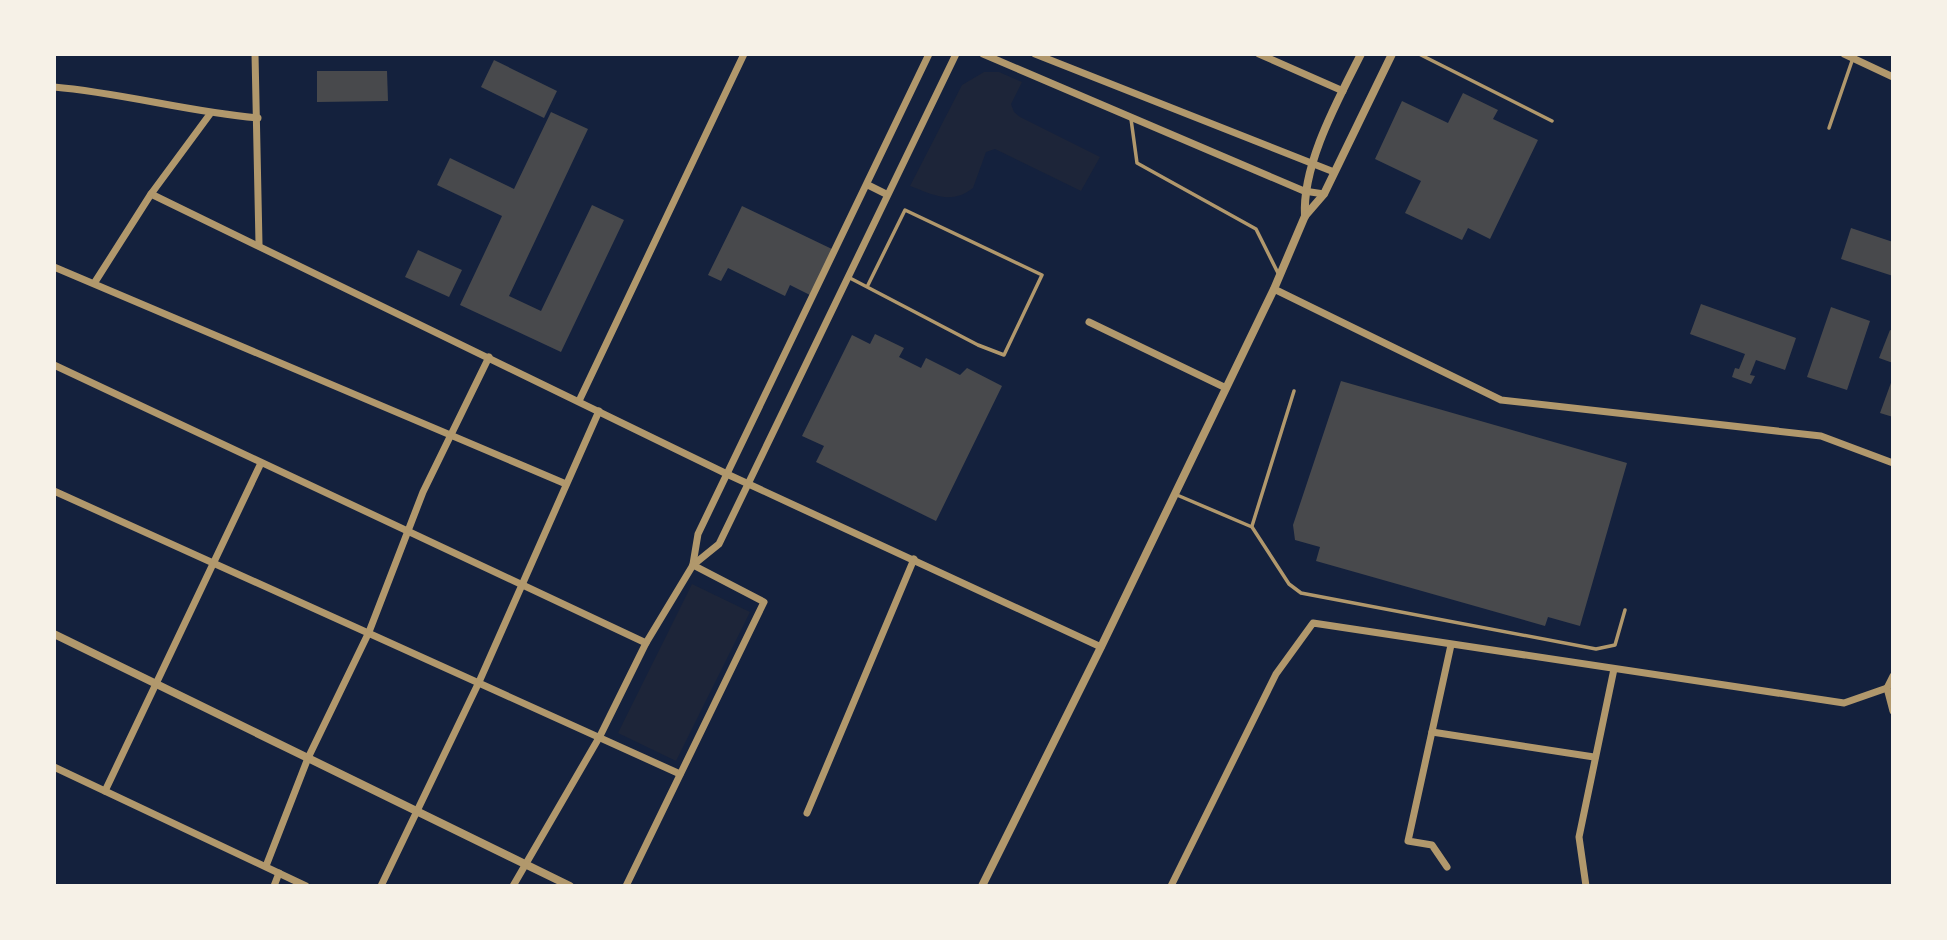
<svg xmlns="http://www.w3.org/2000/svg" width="1947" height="940" font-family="Karla,sans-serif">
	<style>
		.green { fill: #1d2539 }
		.building { fill: #48494c }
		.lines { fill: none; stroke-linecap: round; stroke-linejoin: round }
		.service { stroke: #b1986c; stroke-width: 3.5 }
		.minor { stroke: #b1986c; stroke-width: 7 }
		.tertiary { stroke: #b1986c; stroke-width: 8 }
	</style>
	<rect width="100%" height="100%" fill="#14213d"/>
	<g class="green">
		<path d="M984 72H999L1022 82 1011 104 1014 112 1020 117 1100 157 1081 191 995 149 986 152 973 188C951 205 934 195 910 186L962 85Z"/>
		<polygon points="692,584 750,612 676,761 618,733"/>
	</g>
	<g class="building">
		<polygon points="494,60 557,91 544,118 481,87"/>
		<polygon points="317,71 387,71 388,101 317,102"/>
		<polygon points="1463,93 1498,110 1493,119 1538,140 1490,239 1468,228 1462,240 1405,213 1421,181 1375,159 1402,101 1448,123"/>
		<polygon points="551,112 588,129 509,296 541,311 592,205 624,220 561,352 460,305 502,216 437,185 450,158 514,189"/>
		<polygon points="742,206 834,250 812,296 790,285 785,296 728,268 721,281 708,275"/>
		<polygon points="1851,228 1893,242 1893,276 1841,259"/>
		<polygon points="418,250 462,270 449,297 405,277"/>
		<polygon points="1701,304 1796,338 1785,370 1756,360 1750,375 1755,376 1751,384 1732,377 1735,368 1739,369 1745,354 1690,334"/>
		<polygon points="1831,307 1870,321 1847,390 1807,377"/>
		<polygon points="1890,330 1893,331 1893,363 1879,358"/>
		<polygon points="875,334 904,348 899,357 921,368 926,358 960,375 967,368 1002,386 936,521 816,462 824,446 802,436 852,335 870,344"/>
		<polygon points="1892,380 1893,380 1893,417 1880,413"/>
		<polygon points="1341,381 1627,463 1580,626 1548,617 1545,626 1316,561 1320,547 1295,540 1293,525"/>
	</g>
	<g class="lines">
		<g class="service">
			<polyline points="1419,54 1552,121"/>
			<polyline points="1131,119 1137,163 1256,229 1279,275"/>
			<polyline points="1829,128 1853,58"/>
			<polyline points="848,277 978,345 1004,355 1042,275 905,210 868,285"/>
			<polyline points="1177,495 1252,527 1289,584 1301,593 1596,649 1615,645 1625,610"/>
			<polyline points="1252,526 1294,391"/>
		</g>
		<g class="minor">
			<polyline points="255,54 259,244"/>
			<polyline points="983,54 1304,191 1324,194"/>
			<polyline points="1035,54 1334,172"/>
			<polyline points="1259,54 1343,91"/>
			<polyline points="1844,54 1893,77"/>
			<path d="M54 87C123 93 189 112 258 118"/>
			<polyline points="868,185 886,194"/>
			<polyline points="151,194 729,475 1101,647"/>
			<polyline points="54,267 566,484"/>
			<polyline points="95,282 151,194 210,114"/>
			<polyline points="1274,289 1501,400 1821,436 1893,463"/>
			<polyline points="1089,322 1226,388"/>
			<polyline points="54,365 646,643"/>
			<polyline points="579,401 744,54"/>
			<polyline points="54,491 680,774"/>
			<polyline points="693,564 698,534 929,54"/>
			<polyline points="1893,676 1887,688 1893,711"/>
			<polyline points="1432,732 1594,757"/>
			<polyline points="54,767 306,886"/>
			<polyline points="105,791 261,463"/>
			<polyline points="807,813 914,559"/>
			<polyline points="266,866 308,758 369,632 423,492 489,357"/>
			<polyline points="1447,867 1432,845 1408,841 1451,645"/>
			<polyline points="274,886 279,873"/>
			<polyline points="381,886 479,682 599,411"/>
			<polyline points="513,886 600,736 646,643 693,565 719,544 956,54"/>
			<polyline points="626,886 764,602 693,565"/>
			<polyline points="1171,886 1276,674 1313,623 1844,703 1887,688"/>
			<polyline points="1586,886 1579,837 1614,669"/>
		</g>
		<g class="tertiary">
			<path d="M1305 216C1302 164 1338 100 1361 54"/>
			<polyline points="54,634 570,886"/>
			<polyline points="982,886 1101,647 1274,289 1305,216 1324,194 1392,54"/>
		</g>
	</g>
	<rect width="1947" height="940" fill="none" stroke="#f6f1e7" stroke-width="112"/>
</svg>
